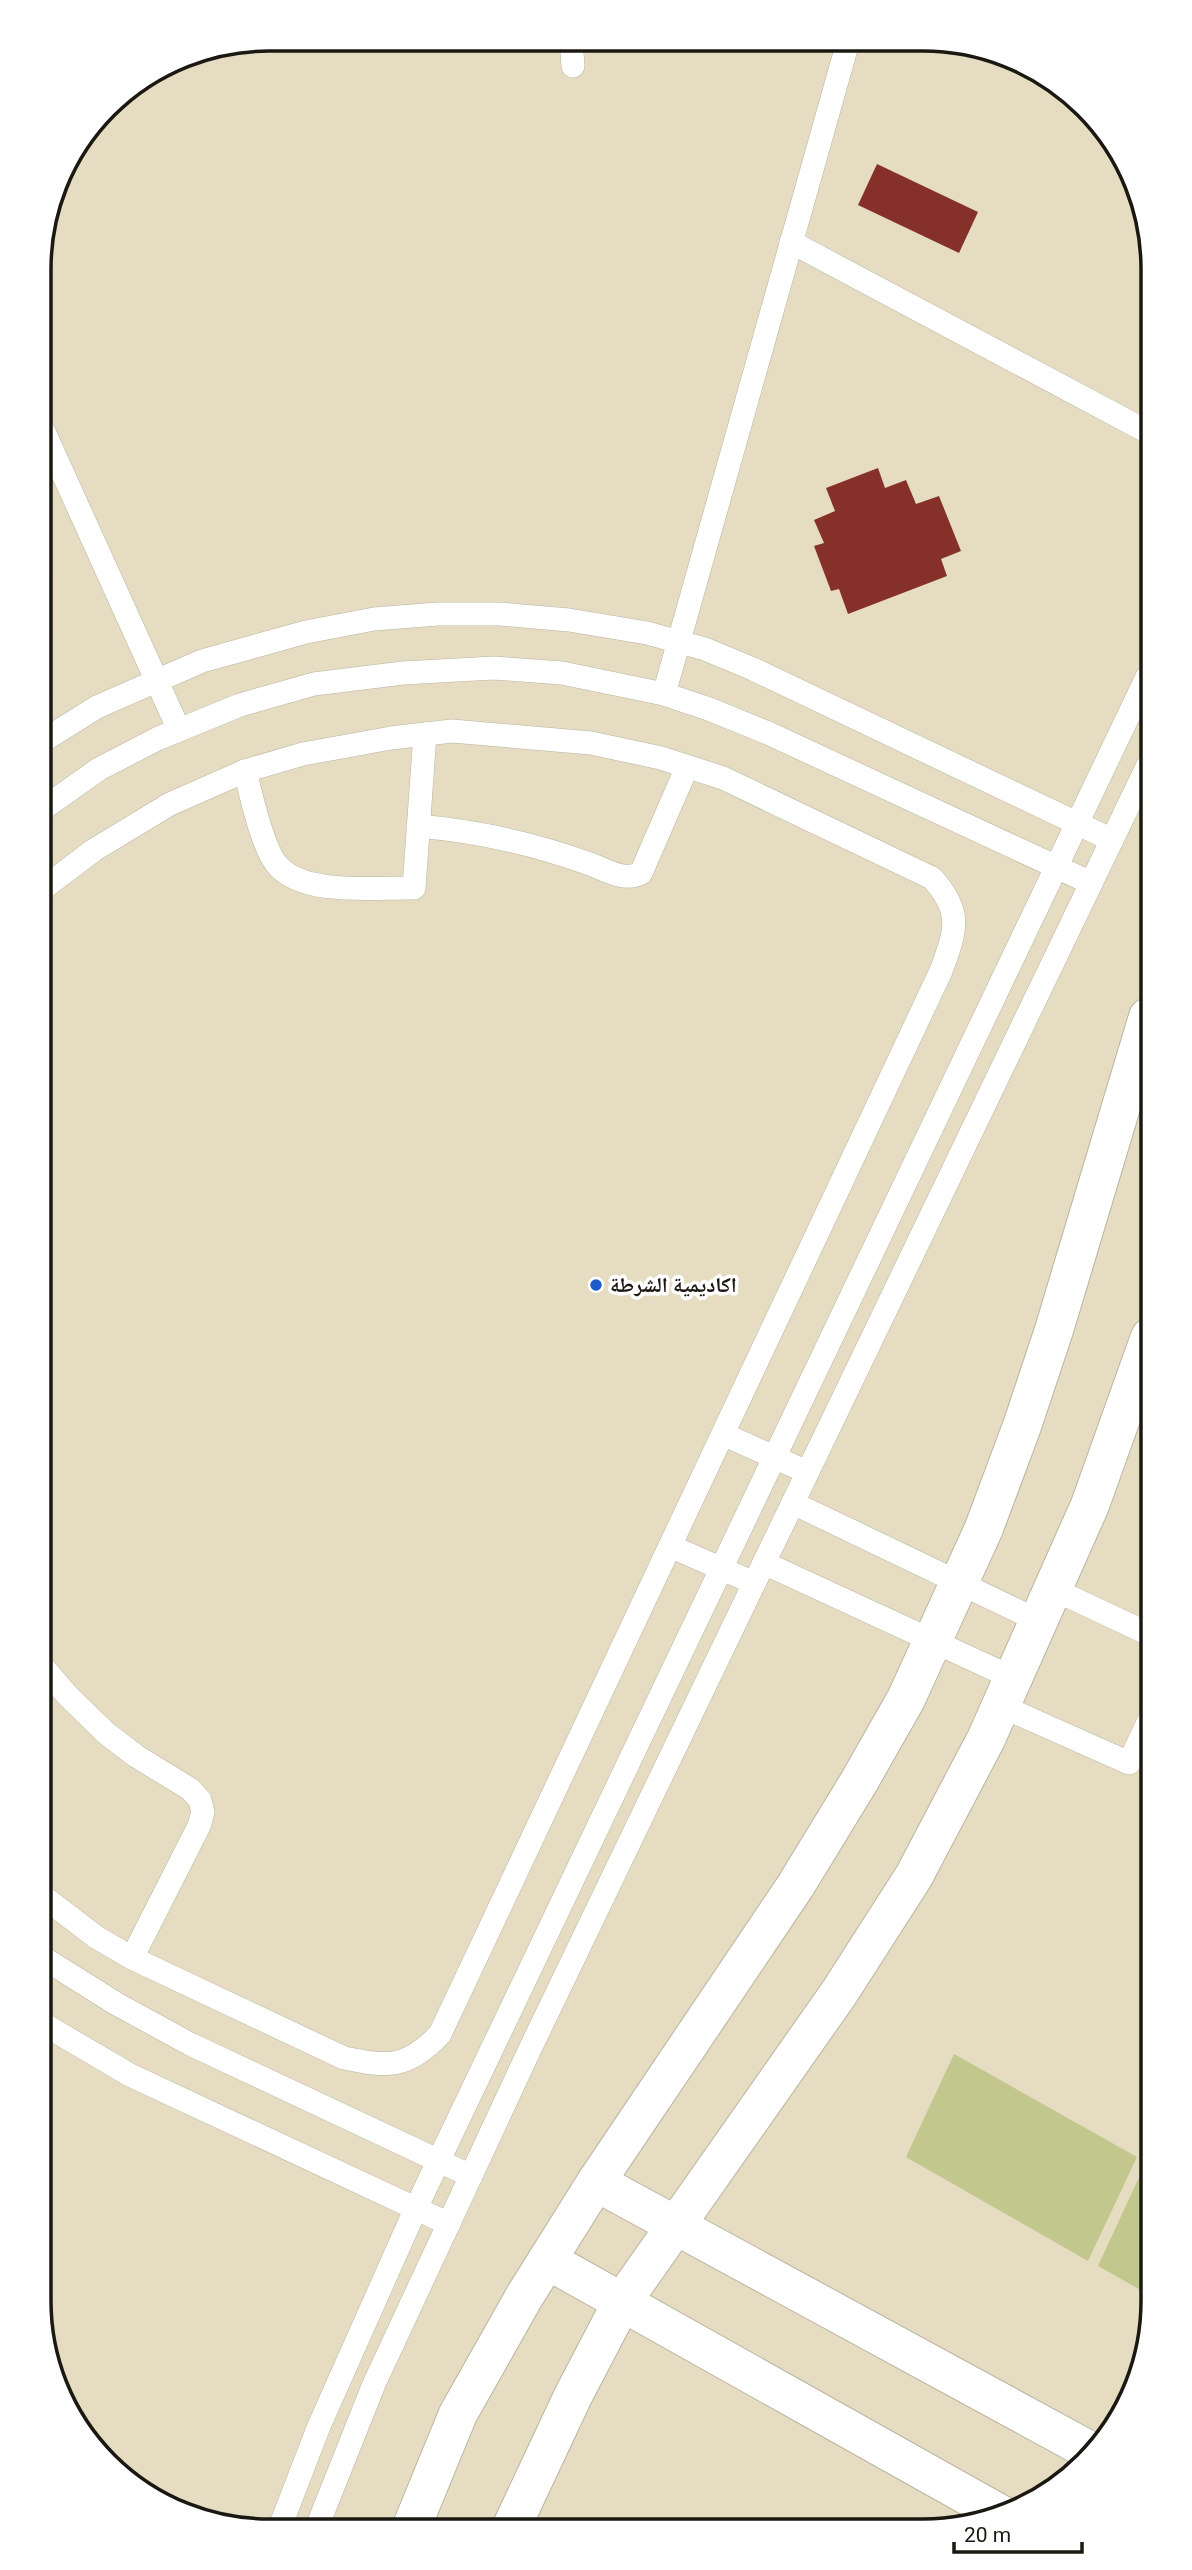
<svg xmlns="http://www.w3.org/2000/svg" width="1192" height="2570" font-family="Roboto,'Noto Naskh Arabic',sans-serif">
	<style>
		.built { fill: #e5dcc1 }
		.green { fill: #c2c88d }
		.building { fill: #853129 }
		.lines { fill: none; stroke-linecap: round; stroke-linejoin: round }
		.service-casing { stroke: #bab4a0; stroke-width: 24 }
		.minor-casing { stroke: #bab4a0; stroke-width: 40 }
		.service { stroke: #fff; stroke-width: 23 }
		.minor { stroke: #fff; stroke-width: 38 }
		.poi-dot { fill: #1e5dc9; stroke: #fff; stroke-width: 2.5 }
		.labels { text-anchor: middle; stroke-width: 7; stroke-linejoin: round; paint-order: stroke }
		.poi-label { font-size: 21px; font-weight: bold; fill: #1b1811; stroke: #fff; text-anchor: start }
		.rim { fill: none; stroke: #1b1811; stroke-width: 3.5 }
	</style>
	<rect width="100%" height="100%" fill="#efe8d4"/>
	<polygon class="built" points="269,39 968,43 1075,96 1122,153 1146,209 1153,2317 1136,2389 1106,2442 1051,2493 983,2524 224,2527 117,2474 77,2429 46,2361 39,253 62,167 117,96 181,56"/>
	<g class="green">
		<polygon points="954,2054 1137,2157 1088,2261 906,2157"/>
		<polygon points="1152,2149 1153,2297 1098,2266"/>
	</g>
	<g class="building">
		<polygon points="877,164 978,212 959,253 858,205"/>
		<polygon points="878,468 885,488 906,480 916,504 939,496 961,551 941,559 947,576 848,614 839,589 831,591 814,546 824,543 814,520 835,511 826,488"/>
	</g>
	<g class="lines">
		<defs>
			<g id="service">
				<polyline points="571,40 573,66"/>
				<polyline points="166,65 166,66"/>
				<polyline points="791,242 1146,431"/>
				<polyline points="40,423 179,730"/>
				<polyline points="664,694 848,42"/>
				<polyline points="41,742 97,707 202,661 306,632 374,619 438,614 500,614 569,620 647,633 705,649 753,669 1112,840"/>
				<path d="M245 771C251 794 263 852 279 867 307 896 376 887 414 888L425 734"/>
				<polyline points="41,810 99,769 157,739 240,705 314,684 403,673 494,668 562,673 664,694 709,709 768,733 1091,883"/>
				<path d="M418 826C476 831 535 844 590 864 606 870 625 882 641 873L687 767"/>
				<path d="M41 890 94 850 170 804 245 771 303 754 391 738 452 731 591 743 661 758 723 778 932 878C963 912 956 930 941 971L440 2034C407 2069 388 2067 344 2058L132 1958 96 1937 45 1898"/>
				<polyline points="723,1434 807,1472"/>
				<polyline points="793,1503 1039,1621"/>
				<polyline points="670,1546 754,1583"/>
				<polyline points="764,1563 1013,1678"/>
				<polyline points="1053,1589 1151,1635"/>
				<polyline points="44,1668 67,1695 106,1733 136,1756 190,1789 200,1800 203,1812 199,1826 132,1958"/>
				<polyline points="1001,1706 1129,1763 1151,1716"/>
				<polyline points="45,1959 115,2003 190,2044 471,2176"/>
				<polyline points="45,2025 130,2075 449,2224"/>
				<polyline points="280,2527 319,2426 416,2208 1147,677"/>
				<polyline points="317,2527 374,2384 530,2049 1148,765"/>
			</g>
			<g id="minor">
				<polyline points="596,2182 1094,2453"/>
				<polyline points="547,2260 1002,2515"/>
				<polyline points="412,2526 458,2414 524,2297 596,2182 796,1885 860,1780 906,1699 984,1528 1022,1426 1054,1330 1148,1017"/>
				<polyline points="512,2526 573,2396 622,2302 839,1993 914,1876 986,1739 1090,1505 1150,1337"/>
			</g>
		</defs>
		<use href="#service" class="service-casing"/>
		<use href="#minor" class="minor-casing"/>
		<use href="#service" class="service"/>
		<use href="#minor" class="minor"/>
	</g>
	<circle class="poi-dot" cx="596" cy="1285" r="7"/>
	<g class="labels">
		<g class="poi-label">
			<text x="610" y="1292">اكاديمية الشرطة</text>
		</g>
	</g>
	<path d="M0 0H1192V2570H0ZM269 51H923A218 218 0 0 1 1141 269V2301A218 218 0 0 1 923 2519H269A218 218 0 0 1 51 2301V269A218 218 0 0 1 269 51Z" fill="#fff" fill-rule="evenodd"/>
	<path class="rim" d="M269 51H923A218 218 0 0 1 1141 269V2301A218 218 0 0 1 923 2519H269A218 218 0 0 1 51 2301V269A218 218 0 0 1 269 51Z"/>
	<path d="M954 2542v10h128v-10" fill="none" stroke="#1b1811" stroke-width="3.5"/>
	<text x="964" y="2542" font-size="21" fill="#1b1811" stroke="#ffffff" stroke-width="5" paint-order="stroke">20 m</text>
</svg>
